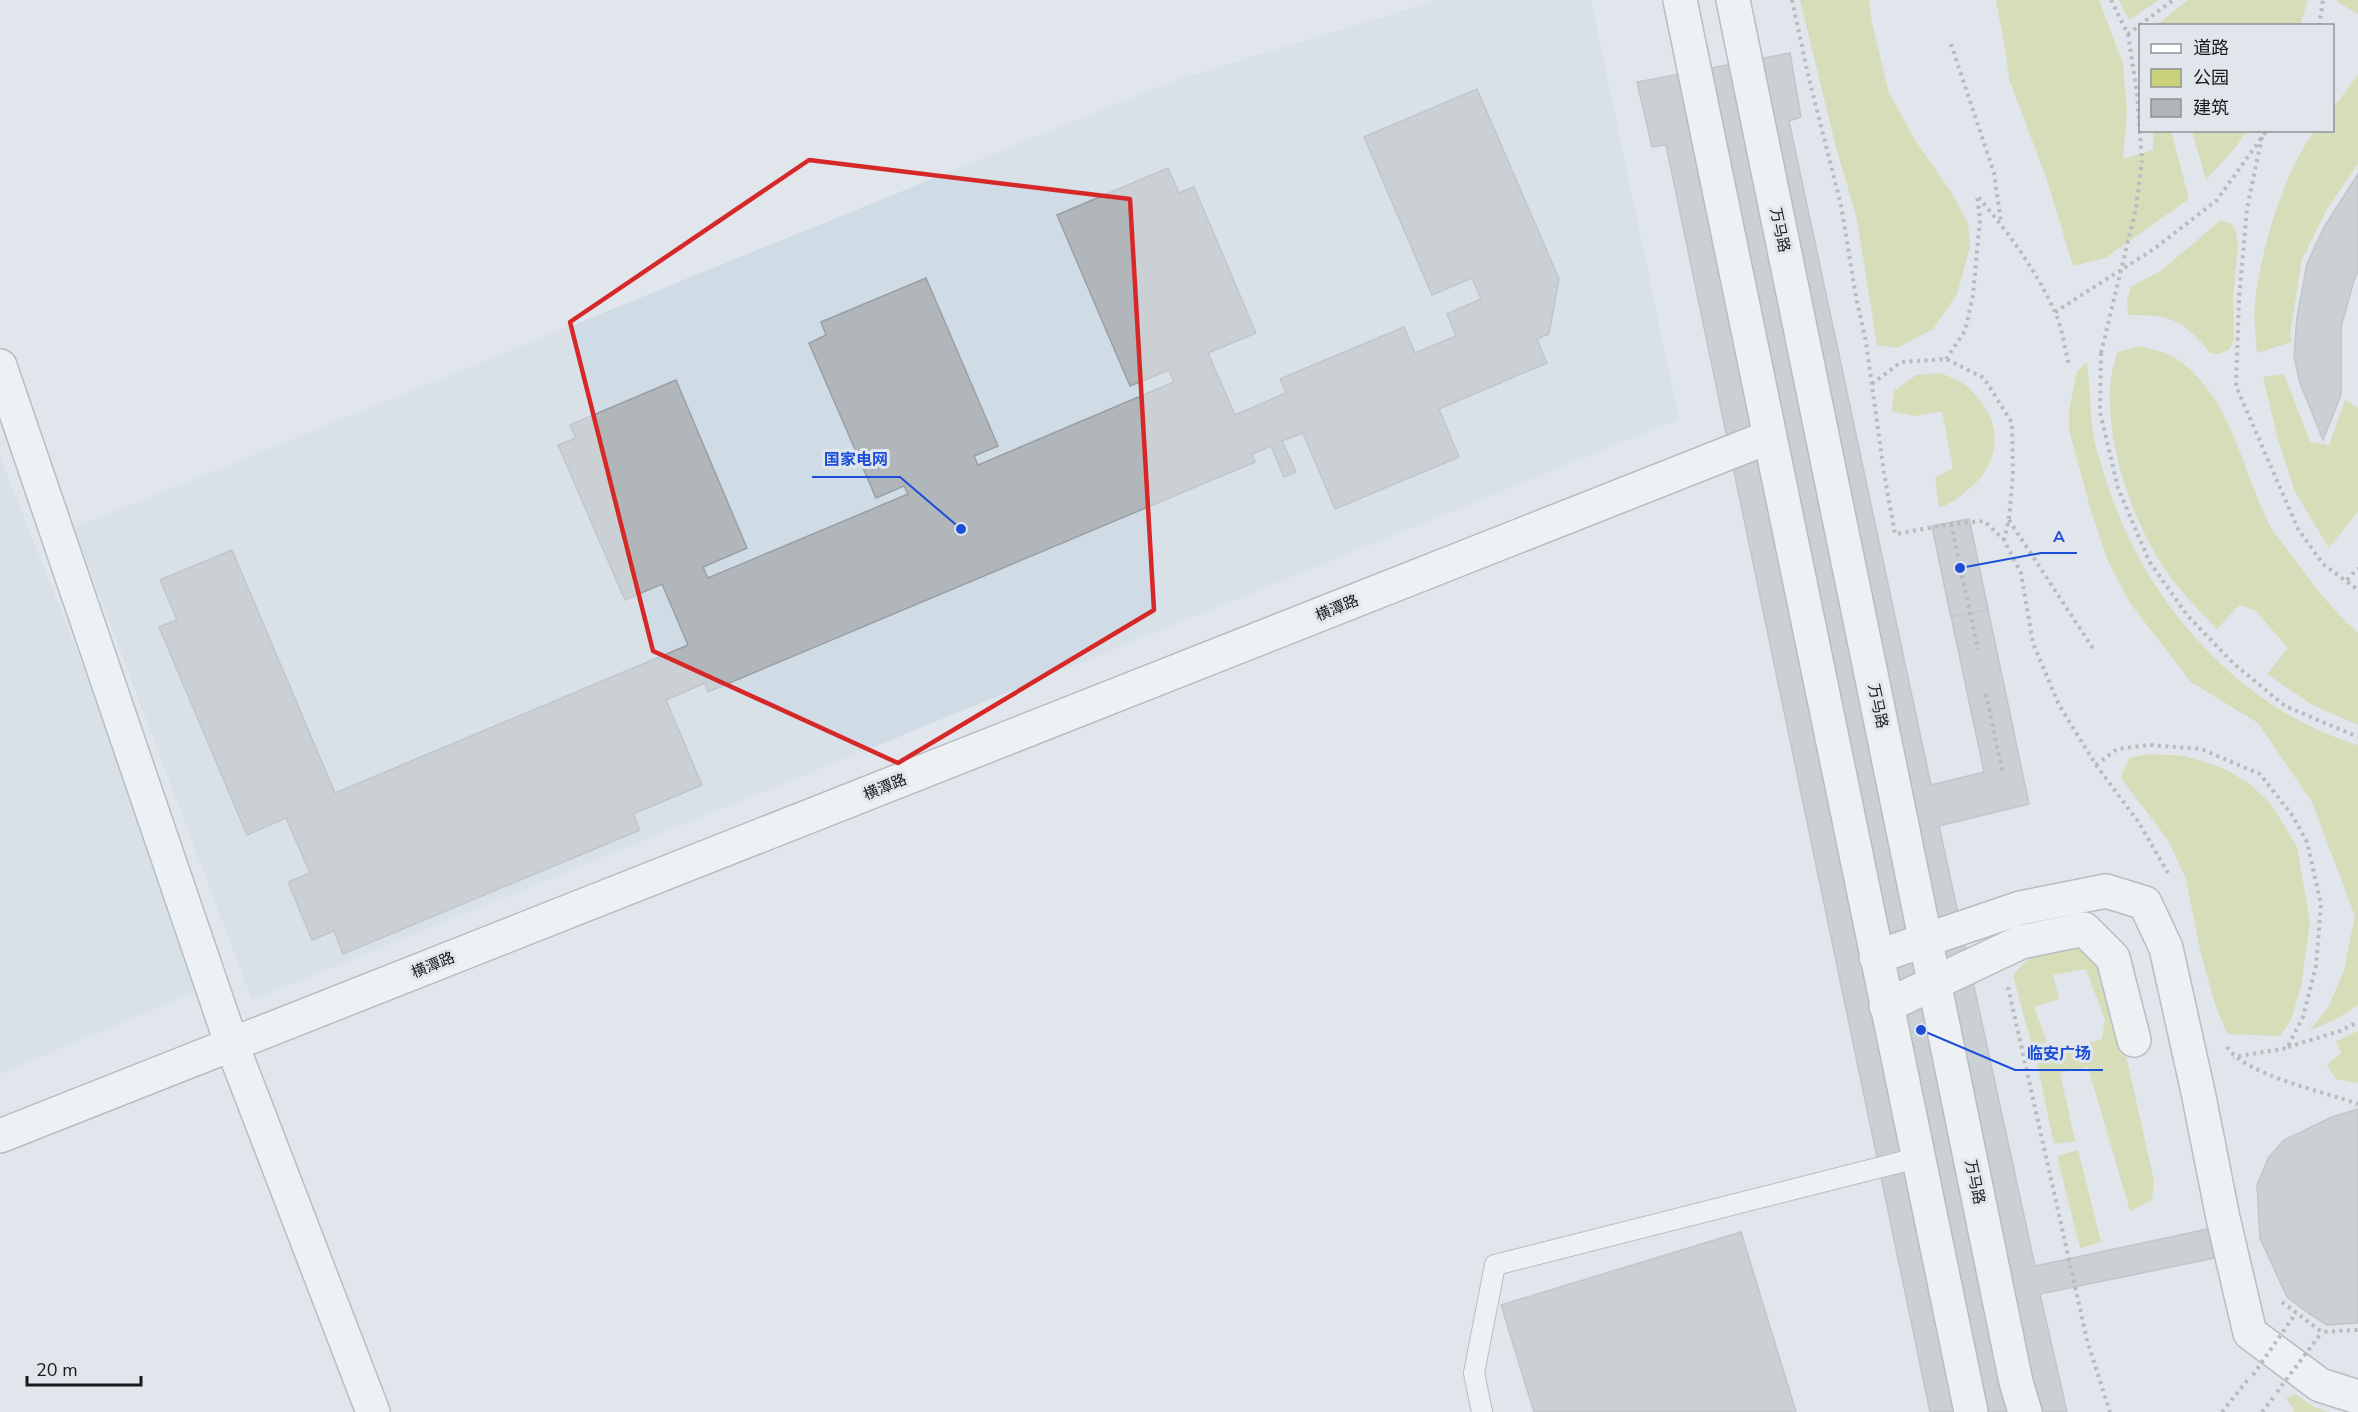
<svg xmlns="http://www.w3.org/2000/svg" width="2358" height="1412" font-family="'Nunito Sans','Noto Sans SC',sans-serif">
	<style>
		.built { fill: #cfdbe5 }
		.green { fill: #c9d27a }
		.building { fill: #b1b6bb; stroke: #9a9fa4; stroke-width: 1.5 }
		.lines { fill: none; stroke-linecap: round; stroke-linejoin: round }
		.service-casing { stroke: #878c90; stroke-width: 22 }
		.minor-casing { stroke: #878c90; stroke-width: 36 }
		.tertiary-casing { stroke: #878c90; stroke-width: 36 }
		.secondary-casing { stroke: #878c90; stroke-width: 36 }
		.path { stroke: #83878b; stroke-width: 4; stroke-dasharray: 3 4.5; stroke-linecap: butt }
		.service { stroke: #fff; stroke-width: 20 }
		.minor { stroke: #fff; stroke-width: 33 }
		.tertiary { stroke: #fff; stroke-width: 33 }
		.secondary { stroke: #fff; stroke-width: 33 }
		.path-bridge { stroke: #83878b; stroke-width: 4; stroke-dasharray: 3 4.5; stroke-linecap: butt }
		.marked { fill: none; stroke: #d62828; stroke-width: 4.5; stroke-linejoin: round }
		.labels { text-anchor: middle; stroke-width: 6; stroke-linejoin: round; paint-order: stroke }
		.street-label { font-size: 15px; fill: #17191b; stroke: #e0e6eb }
		.leader { fill: none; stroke: #1d4ed8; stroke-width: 2 }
		.callout-dot { fill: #1d4ed8; stroke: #e0e6eb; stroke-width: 2 }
		.callout-label { font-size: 16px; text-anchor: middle; font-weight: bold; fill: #1d4ed8; stroke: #e0e6eb; stroke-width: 6; stroke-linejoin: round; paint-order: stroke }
	</style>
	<rect width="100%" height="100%" fill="#e0e6eb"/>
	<g class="built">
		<polygon points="1438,0 1591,0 1679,419 252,1000 74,528 1173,81"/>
		<polygon points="0,457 209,986 0,1074"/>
	</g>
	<g class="green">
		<polygon points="1800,0 1869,0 1872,23 1889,93 1915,140 1951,192 1968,223 1970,247 1957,294 1933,329 1897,348 1877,345 1857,219 1836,147"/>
		<polygon points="1996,0 2099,0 2123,64 2127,111 2123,159 2153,150 2153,131 2171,131 2189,199 2105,258 2073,266 2046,177 2009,79 2006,54"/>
		<polygon points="2119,0 2159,0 2129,20"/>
		<polygon points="2188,0 2308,0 2300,25 2157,25"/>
		<polygon points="2337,0 2358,0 2358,14 2337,2"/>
		<path d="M2358 75V164L2327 209 2302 259 2290 334 2292 342 2257 353C2256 337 2253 319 2255 303 2260 253 2284 170 2315 131L2332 130 2333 108Z"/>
		<polygon points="2192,131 2192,130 2247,131 2234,149 2206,180"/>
		<path d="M2221 220 2232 224 2236 232 2238 245 2233 297 2234 340 2229 350 2218 354 2210 353C2183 319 2171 315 2128 315L2127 300 2131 287 2162 270Z"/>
		<path d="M2139 346C2150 349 2164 351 2174 357 2230 393 2241 467 2268 522 2273 533 2282 543 2289 552 2310 581 2331 609 2358 633V725L2311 704 2267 674 2288 648 2255 610 2239 605 2217 629C2194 606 2172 582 2156 555 2128 508 2104 433 2111 379 2112 370 2115 361 2117 352Z"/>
		<path d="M2087 362C2090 388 2090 414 2094 439 2096 451 2101 463 2104 474 2139 594 2236 709 2358 745V1005L2338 1018 2309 1031 2329 1006 2344 970 2355 916 2312 802 2258 723 2191 682 2130 603 2108 561 2090 507 2069 430V411L2077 371Z"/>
		<path d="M1940 373C1947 376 1958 379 1965 385 2001 414 2006 458 1970 488 1960 496 1952 504 1939 507L1935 478 1953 468 1942 411 1914 416 1892 411 1894 391 1916 375Z"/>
		<polygon points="2284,374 2310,442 2329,445 2345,400 2358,408 2358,511 2329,548 2295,492 2277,436 2263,377"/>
		<polygon points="2149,754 2185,756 2223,768 2251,785 2271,804 2297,847 2310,922 2301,987 2291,1020 2280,1036 2227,1034 2215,1004 2201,954 2186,879 2168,840 2121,778 2129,758"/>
		<path d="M2086 943 2102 965 2130 1073 2154 1181 2152 1200 2130 1211 2088 1067 2060 1073 2075 1141 2054 1144 2036 1058 2102 1039 2105 1020 2086 969 2053 975 2059 999 2034 1007 2047 1042 2032 1046 2013 975C2037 948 2052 946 2086 943Z"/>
		<polygon points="2358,1031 2358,1083 2336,1079 2327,1065 2341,1053 2336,1041"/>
		<polygon points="2078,1150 2101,1242 2080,1248 2057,1156"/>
		<polygon points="2295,1394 2314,1407 2328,1412 2293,1412 2294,1409 2286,1399"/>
	</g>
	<g class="building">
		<polygon points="1790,53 1801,117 1789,121 1931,785 1984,772 1932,526 1969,519 2029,804 1939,826 2035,1266 2208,1229 2215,1258 2040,1294 2067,1412 1930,1412 1666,145 1652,147 1637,82"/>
		<polygon points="1477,89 1559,279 1549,334 1537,339 1547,363 1439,409 1459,457 1335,509 1303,433 1282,441 1296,472 1284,477 1271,446 1252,454 1255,462 708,692 705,683 666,700 702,785 633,814 640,830 343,954 334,931 312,940 288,882 310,873 286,818 247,835 159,627 177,620 160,580 232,550 335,793 688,645 662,584 625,600 558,445 576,438 570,425 676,380 747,548 703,567 708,578 908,494 904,486 876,498 809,343 826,335 821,322 926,278 998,446 974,456 978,465 1174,382 1169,370 1130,386 1057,215 1168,168 1179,193 1194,187 1256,333 1208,353 1235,415 1286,393 1280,379 1404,327 1415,353 1456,336 1447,314 1481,299 1472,278 1432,295 1364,137"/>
		<polygon points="2358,174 2358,272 2355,277 2341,327 2341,395 2323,440 2300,383 2294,357 2297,317 2307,264 2324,227"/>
		<polygon points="1969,519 1988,610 1951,617 1932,526"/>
		<polygon points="2358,1109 2358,1323 2327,1325 2308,1313 2287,1297 2260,1238 2257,1185 2269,1157 2284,1140 2332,1117"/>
		<polygon points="1741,1232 1796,1412 1534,1412 1501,1305"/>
	</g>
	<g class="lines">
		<defs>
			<polyline id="service" points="1482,1412 1474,1373 1495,1265 1917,1158"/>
			<g id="minor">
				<polyline points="0,366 232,1045 373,1412"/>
				<polyline points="1876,957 2020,908 2106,891 2145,903 2166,948 2198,1092 2223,1218 2250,1333 2320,1385 2358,1397"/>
				<polyline points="1886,1006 2021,942 2084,929 2113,958 2134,1040"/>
			</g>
			<polyline id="tertiary" points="0,1136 1769,437"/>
			<g id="secondary">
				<polyline points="1680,0 1971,1412"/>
				<polyline points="1733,0 2016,1382 2025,1412"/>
			</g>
		</defs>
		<use href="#service" class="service-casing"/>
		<use href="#minor" class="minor-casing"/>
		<use href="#tertiary" class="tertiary-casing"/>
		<use href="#secondary" class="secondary-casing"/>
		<g class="path">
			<polyline points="1792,0 1809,79 1841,205 1856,297 1866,342 1884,473 1895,534 1951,524 1984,521 2004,540 2021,573 2033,643 2059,705 2096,765 2139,823 2168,873"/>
			<polyline points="2111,0 2128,34 2173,0"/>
			<polyline points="2319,26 2323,0"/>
			<polyline points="2128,34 2137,93 2142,161"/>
			<polyline points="1951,44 1994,173 2001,222"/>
			<polyline points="2262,137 2247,208 2239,299 2236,386 2298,529 2323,564 2358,590"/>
			<polyline points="2055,312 2154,249 2217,200 2267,130"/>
			<polyline points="2101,353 2100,412 2118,488 2149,561 2187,615 2233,663 2285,706 2358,737"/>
			<path d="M1946 359 1965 331 1973 295 1980 219 1977 196C2007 230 2035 269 2054 310 2062 326 2064 346 2069 364"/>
			<polyline points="1872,384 1901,362 1946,359 1984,378 2012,423 2013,474 2009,519 2004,540"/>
			<polyline points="2009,520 2094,650"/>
			<polyline points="1951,524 1978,650"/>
			<polyline points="2347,580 2358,568"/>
			<polyline points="1986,694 2002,770"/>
			<polyline points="2096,765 2117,749 2149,745 2201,749 2260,774 2292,815 2307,842 2321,904 2316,966 2303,1017 2287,1048 2233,1057"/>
			<polyline points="2008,987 2087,1340 2110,1412"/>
			<path d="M2227 1047C2245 1075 2325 1092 2358 1104"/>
			<polyline points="2288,1047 2340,1031 2358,1022"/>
			<polyline points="2282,1302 2322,1332 2358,1330"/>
			<polyline points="2222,1412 2250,1377"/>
			<polyline points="2262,1412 2275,1395"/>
		</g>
		<use href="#service" class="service"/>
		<use href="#minor" class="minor"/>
		<use href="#tertiary" class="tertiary"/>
		<use href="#secondary" class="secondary"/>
		<g class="path-bridge">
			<polyline points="2101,353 2136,208 2142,161"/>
			<polyline points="2253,1375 2296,1313"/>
			<polyline points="2277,1392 2322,1332"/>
		</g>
	</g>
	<path d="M0 0H2358V1412H0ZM809 160 1130 199 1154 610 898 763 653 651 570 322Z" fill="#e0e6eb" fill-opacity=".55" fill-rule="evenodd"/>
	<path class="marked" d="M809 160 1130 199 1154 610 898 763 653 651 570 322Z"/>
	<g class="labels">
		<g class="street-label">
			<text transform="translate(1780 230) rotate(78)" y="5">万马路</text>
			<text transform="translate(1337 608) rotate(-22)" y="5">横潭路</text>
			<text transform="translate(1878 706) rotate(78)" y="5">万马路</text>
			<text transform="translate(885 787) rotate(-22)" y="5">横潭路</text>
			<text transform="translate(433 965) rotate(-22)" y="5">横潭路</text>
			<text transform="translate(1975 1182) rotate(78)" y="5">万马路</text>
		</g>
	</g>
	<path class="leader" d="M961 529L900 477H812M1960 568L2041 553H2077M1921 1030L2015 1070H2103"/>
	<g class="callout-dot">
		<circle cx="961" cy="529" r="6"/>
		<circle cx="1960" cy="568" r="6"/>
		<circle cx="1921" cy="1030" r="6"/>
	</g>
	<g class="callout-label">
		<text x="856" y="465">国家电网</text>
		<text x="2059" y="542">A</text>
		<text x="2059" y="1059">临安广场</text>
	</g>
	<rect x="2139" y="24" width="195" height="108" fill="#e0e6eb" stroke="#909498" stroke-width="1.5"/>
	<rect x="2151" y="44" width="30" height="9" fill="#ffffff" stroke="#909498" stroke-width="1.5"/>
	<text x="2193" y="54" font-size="18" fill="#17191b">道路</text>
	<rect x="2151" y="69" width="30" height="18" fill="#c9d27a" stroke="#909498" stroke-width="1.5"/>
	<text x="2193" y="84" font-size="18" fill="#17191b">公园</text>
	<rect x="2151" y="99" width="30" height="18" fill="#b1b6bb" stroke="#909498" stroke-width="1.5"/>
	<text x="2193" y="114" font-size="18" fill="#17191b">建筑</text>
	<path d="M27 1376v9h114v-9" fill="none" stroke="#17191b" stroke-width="3"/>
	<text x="36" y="1376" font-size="18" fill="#17191b" stroke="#e0e6eb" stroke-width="4.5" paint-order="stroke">20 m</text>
</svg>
